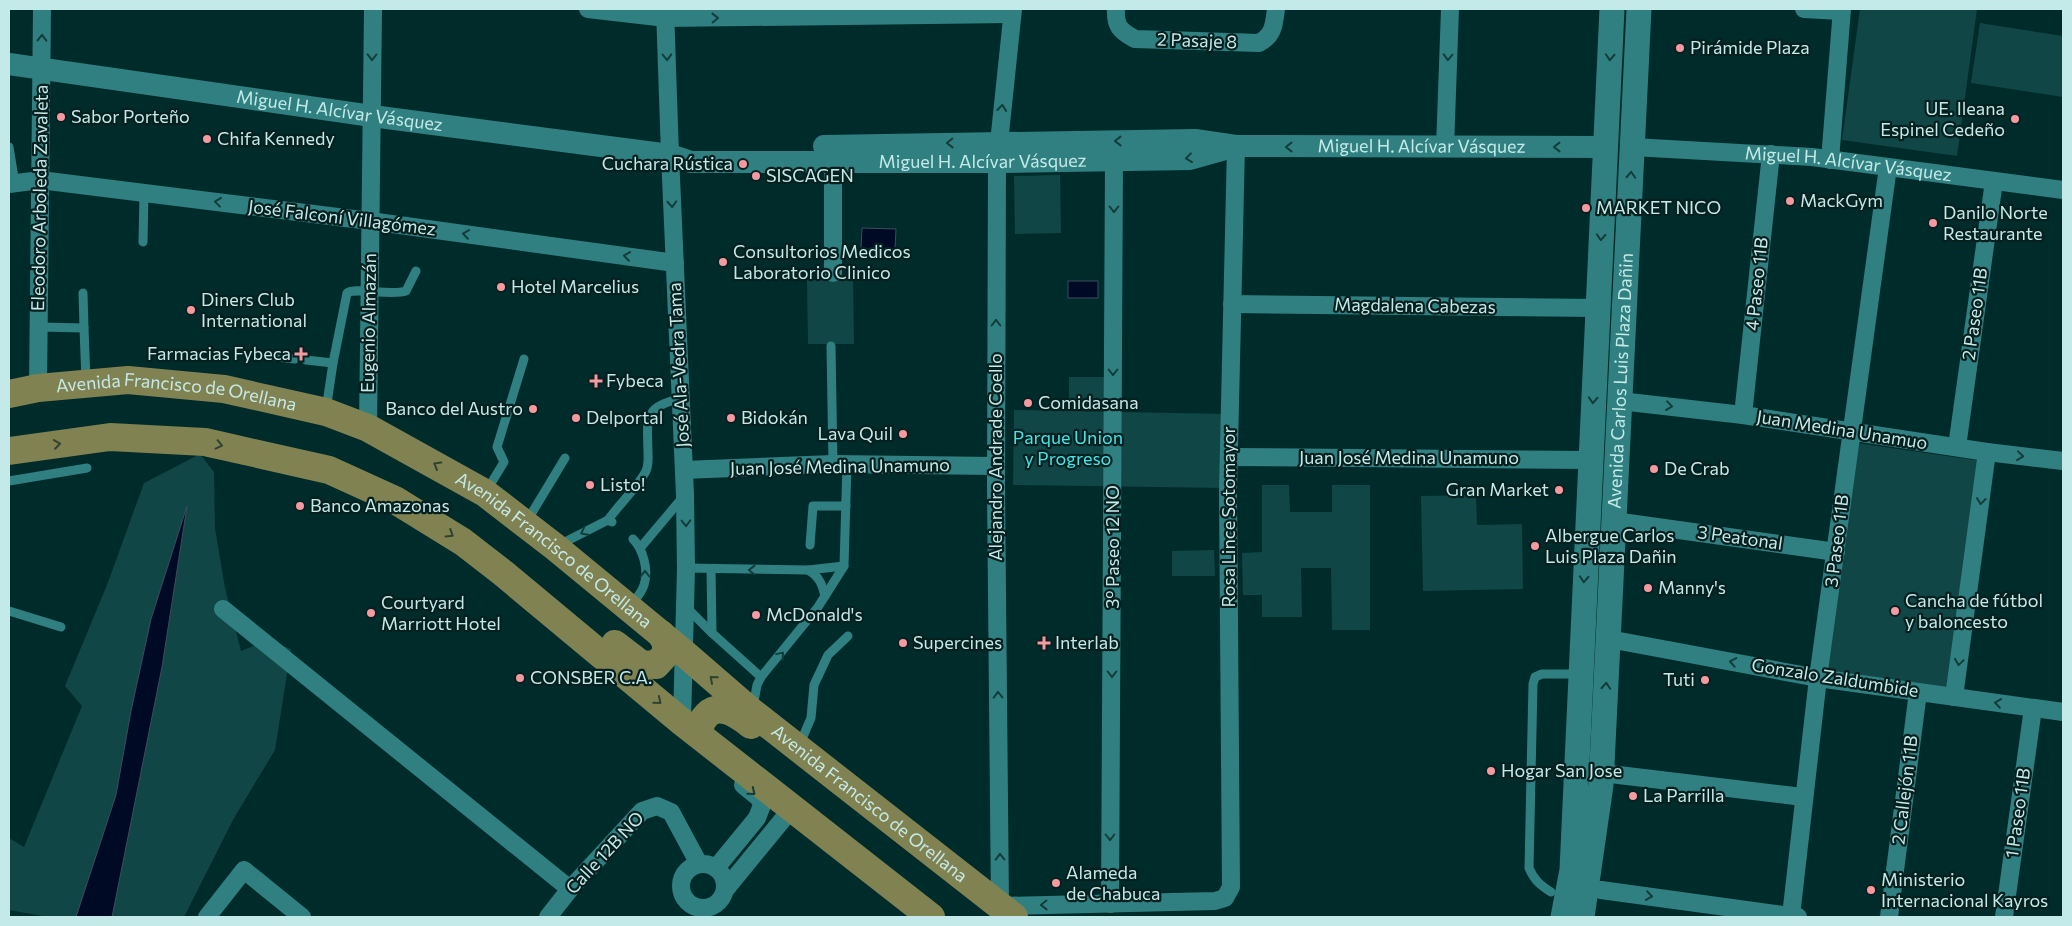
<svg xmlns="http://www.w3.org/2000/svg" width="2072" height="926" font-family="Commissioner,sans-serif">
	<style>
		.green { fill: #114646 }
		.water { fill: #000a24; stroke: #3b4d5f }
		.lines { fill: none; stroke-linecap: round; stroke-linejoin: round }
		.service { stroke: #308081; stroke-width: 9 }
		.minor { stroke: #308081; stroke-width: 18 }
		.tertiary { stroke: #308081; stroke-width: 22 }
		.secondary { stroke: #308081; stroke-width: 25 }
		.primary { stroke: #808251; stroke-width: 28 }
		.oneway { stroke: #133c3c }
		.oneway2 { stroke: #314230 }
		.poi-dot { fill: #f49aa0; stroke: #061f1f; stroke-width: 2 }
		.labels { text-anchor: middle; stroke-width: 4.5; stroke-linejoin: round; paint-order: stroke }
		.street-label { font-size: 18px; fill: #c4e9e9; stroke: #061f1f }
		.poi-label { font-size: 18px; fill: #c4e9e9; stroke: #061f1f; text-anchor: start }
		.park-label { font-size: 18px; fill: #41e6e8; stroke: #061f1f }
	</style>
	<rect width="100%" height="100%" fill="#002b2b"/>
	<g class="green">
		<polygon points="1860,9 1977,9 1957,156 1842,140"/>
		<polygon points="1980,23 2063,36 2063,97 1971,83"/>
		<polygon points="1060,175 1061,233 1015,234 1014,176"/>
		<polygon points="807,280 853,280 854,344 808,344"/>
		<polygon points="1069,377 1108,377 1109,406 1069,407"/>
		<polygon points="1014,410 1228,414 1226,488 1013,485"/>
		<polygon points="1856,443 1982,461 1950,690 1824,672"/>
		<polygon points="200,454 214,472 215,528 225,588 241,651 268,640 291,649 275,750 234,818 184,917 112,917 162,667 186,511 151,619 116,795 76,917 48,917 9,910 9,838 24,847 82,706 65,686 107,585 144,483"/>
		<polygon points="1262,485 1289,485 1290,512 1332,512 1332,485 1370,485 1370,630 1332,630 1331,568 1301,568 1302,617 1262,617 1262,595 1243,595 1242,553 1262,552"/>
		<polygon points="1476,495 1477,525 1522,524 1523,589 1423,591 1421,496"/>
		<polygon points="1214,550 1215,576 1172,576 1172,551"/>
	</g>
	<g class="water">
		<polygon points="862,228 896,229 895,249 861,249"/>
		<rect x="1068" y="281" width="30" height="17"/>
		<polygon points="187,506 162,667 112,917 76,917 116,795 131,711 151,619"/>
	</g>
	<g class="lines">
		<g class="service">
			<polyline points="9,147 15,184"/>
			<polyline points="143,242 144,193"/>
			<polyline points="83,293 84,328"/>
			<polyline points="39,327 84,328 86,381"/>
			<polyline points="831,346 833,464"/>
			<polyline points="269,356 295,359"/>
			<polyline points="306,360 333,363"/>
			<path d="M326 410 333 363 347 293C355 287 391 296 406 291L416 271"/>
			<polyline points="9,481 87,468"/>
			<polyline points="487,490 504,462 497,447 524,359"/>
			<path d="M608 520C618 506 639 485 646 471 649 464 648 458 648 452 647 416 644 408 681 398"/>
			<polyline points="527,521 565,458"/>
			<polyline points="559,545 608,520 612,522"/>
			<polyline points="810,545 813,506 846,506"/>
			<polyline points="641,547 683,497"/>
			<path d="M686 568 808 570C819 576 822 584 825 596L818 607 761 677 757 685 753 707"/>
			<polyline points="711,569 712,633 761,677"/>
			<polyline points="808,570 844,566"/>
			<polyline points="825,596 844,566 847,464"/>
			<path d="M631 606C635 600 642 592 644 585 649 570 643 549 633 539"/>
			<polyline points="686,607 712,633"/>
			<polyline points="9,611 61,627"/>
			<polyline points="799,746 811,718 814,685 828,655 848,636"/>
			<path d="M1551 892C1540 885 1534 880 1529 868L1533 684 1535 677 1542 674H1579"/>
		</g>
		<g class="minor">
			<polyline points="588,9 666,18 1012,14"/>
			<polyline points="665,9 670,155 685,495 686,568 682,722"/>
			<polyline points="1013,9 997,162 996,488 1000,906 1215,901 1225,898 1231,887 1228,490 1236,146"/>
			<path d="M1116 9C1115 26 1120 31 1135 39L1259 43C1274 35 1274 24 1276 9"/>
			<polyline points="1804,9 1841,11"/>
			<path id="s1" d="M1633 147 1812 157 2063 190"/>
			<polyline points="1445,148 1450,9"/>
			<polyline points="1830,160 1842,9"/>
			<polyline points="833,161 833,273"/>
			<polyline points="9,184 40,180 370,221 675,263"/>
			<polyline points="1232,304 1598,308"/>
			<polyline points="38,388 42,9"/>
			<polyline points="1620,401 1743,415 1987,452 2063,461"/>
			<polyline points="1743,415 1771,154"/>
			<polyline points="368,428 373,9"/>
			<polyline points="1957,447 1994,181"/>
			<polyline points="1229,457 1590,460"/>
			<polyline points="684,470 833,464 996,466"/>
			<polyline points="1614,521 1836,552"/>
			<polyline points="223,609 570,889"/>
			<polyline points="1609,639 1818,678 2063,712"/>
			<polyline points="1954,697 1987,452"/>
			<polyline points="1602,773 1803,797"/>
			<circle cx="703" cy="886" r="22"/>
			<polyline points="716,868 757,818 762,805 759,798 743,785"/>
			<polyline points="725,890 793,807"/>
			<polyline points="1601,890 1798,917"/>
			<polyline points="1110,904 1114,161"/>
			<polyline points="1791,916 1818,678 1888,167"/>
			<polyline points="207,917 244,870 302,917"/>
			<polyline points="548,917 570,889 642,811 657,806 671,812 699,864"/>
			<polyline points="1889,917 1918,692"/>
			<polyline points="2004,917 2033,708"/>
		</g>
		<g class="tertiary">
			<path id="s2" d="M9 64 372 116 670 155 691 162H997L1190 159 1236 146"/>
			<path id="s3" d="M824 146 1195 140 1236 146 1605 147"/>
		</g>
		<g class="secondary">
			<polyline points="1563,917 1572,870 1612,9"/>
			<path id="s4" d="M1582 917 1601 785 1639 9"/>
		</g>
		<g class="primary">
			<path id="s5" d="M9 394 38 388 128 380 224 389 326 412 368 428 485 493 555 547 685 654 752 712 1014 917"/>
			<polyline points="9,451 110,437 205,442 329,470 395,500 463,542 503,573 682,722 931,917"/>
			<polyline points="615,644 641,664 656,665 666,654 666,643 661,634"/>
			<path d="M698 733C707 698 730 708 751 725"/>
		</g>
	</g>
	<defs><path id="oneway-chevron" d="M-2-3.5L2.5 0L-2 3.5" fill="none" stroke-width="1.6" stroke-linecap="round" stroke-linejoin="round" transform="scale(1.25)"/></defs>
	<g class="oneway">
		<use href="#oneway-chevron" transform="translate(715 18) rotate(-1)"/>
		<use href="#oneway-chevron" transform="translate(42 38) rotate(-89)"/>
		<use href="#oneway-chevron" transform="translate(372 57) rotate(91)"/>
		<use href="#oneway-chevron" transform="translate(667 57) rotate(89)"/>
		<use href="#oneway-chevron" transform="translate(1448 57) rotate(92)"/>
		<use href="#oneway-chevron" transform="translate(1610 57) rotate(93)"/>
		<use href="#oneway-chevron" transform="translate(1002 108) rotate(-84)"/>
		<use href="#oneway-chevron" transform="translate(1118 141) rotate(180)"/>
		<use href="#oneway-chevron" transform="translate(950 143) rotate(179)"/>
		<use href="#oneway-chevron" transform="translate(1289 147) rotate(-180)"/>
		<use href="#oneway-chevron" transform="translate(1557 147) rotate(180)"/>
		<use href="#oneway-chevron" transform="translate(1189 158) rotate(173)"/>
		<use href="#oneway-chevron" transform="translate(1631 175) rotate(-87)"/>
		<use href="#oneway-chevron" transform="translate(218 202) rotate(-173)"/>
		<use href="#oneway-chevron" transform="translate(672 204) rotate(87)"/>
		<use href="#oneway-chevron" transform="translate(1114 209) rotate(90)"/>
		<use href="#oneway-chevron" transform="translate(466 234) rotate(-172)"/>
		<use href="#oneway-chevron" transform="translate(1601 237) rotate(93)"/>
		<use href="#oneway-chevron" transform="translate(627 256) rotate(-172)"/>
		<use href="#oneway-chevron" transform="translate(996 323) rotate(-90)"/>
		<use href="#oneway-chevron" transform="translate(1113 372) rotate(90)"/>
		<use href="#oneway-chevron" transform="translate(1593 400) rotate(93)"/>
		<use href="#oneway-chevron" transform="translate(1669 406) rotate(7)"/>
		<use href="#oneway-chevron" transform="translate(2020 456) rotate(6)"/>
		<use href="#oneway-chevron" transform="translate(1981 501) rotate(97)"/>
		<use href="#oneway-chevron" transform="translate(686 523) rotate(89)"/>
		<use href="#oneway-chevron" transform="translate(584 532) rotate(153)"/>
		<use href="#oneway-chevron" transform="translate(752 570) rotate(-179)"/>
		<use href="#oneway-chevron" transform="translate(645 574) rotate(-90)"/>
		<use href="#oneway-chevron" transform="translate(1584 579) rotate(93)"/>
		<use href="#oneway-chevron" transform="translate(781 655) rotate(-50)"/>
		<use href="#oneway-chevron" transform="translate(1733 662) rotate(-170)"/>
		<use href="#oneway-chevron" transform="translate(1959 662) rotate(98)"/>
		<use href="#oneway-chevron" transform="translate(1112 674) rotate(90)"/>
		<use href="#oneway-chevron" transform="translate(1606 686) rotate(-87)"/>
		<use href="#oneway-chevron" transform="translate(998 695) rotate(-91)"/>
		<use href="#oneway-chevron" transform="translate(1998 703) rotate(-172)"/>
		<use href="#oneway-chevron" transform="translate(752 792) rotate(39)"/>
		<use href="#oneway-chevron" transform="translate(1110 837) rotate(90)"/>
		<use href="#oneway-chevron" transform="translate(1000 857) rotate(-91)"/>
		<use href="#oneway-chevron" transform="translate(1649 896) rotate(8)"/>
		<use href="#oneway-chevron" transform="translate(1044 905) rotate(179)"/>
	</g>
	<g class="oneway2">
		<use href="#oneway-chevron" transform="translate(57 444) rotate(-8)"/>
		<use href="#oneway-chevron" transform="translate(219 445) rotate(13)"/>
		<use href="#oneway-chevron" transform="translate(437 465) rotate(-150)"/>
		<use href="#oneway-chevron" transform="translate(450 534) rotate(32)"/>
		<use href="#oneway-chevron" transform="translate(713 679) rotate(-139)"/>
		<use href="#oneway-chevron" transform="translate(658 701) rotate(40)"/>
	</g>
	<g class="poi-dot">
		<circle cx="1680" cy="48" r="5"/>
		<circle cx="61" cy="117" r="5"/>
		<circle cx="2015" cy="119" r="5"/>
		<circle cx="207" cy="139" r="5"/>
		<circle cx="743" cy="164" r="5"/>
		<circle cx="756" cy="176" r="5"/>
		<circle cx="1790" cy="201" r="5"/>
		<circle cx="1586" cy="208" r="5"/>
		<circle cx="1933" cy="223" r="5"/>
		<circle cx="723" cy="262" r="5"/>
		<circle cx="501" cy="287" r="5"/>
		<circle cx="191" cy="310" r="5"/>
		<path d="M298.5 346.5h5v5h5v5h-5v5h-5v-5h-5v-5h5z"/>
		<path d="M593.5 373.5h5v5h5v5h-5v5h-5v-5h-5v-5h5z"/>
		<circle cx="1028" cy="403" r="5"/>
		<circle cx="533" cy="409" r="5"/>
		<circle cx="576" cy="418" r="5"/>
		<circle cx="731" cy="418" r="5"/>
		<circle cx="903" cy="434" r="5"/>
		<circle cx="1654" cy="469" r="5"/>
		<circle cx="590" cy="485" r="5"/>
		<circle cx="1559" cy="490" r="5"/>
		<circle cx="300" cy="506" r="5"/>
		<circle cx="1535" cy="546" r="5"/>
		<circle cx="1648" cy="588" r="5"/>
		<circle cx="1895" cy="611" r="5"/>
		<circle cx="371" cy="613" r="5"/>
		<circle cx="756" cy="615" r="5"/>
		<circle cx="903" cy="643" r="5"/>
		<path d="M1041.5 635.5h5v5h5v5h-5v5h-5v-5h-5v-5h5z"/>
		<circle cx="520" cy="678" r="5"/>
		<circle cx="1705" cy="680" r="5"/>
		<circle cx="1491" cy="771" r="5"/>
		<circle cx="1633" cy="796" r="5"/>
		<circle cx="1056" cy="883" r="5"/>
		<circle cx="1871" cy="890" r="5"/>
	</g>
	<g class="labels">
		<g class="street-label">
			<text transform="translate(1197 41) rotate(2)" y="6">2 Pasaje 8</text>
			<text dy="6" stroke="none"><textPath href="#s2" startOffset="334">Miguel H. Alcívar Vásquez</textPath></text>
			<text dy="6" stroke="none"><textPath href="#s3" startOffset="598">Miguel H. Alcívar Vásquez</textPath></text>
			<text dy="6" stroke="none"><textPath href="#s2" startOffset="981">Miguel H. Alcívar Vásquez</textPath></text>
			<text dy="6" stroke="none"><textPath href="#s1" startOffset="216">Miguel H. Alcívar Vásquez</textPath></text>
			<text transform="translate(40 198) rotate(-89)" y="6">Eleodoro Arboleda Zavaleta</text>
			<text transform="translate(342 218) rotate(7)" y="6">José Falconí Villagómez</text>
			<text transform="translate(1757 284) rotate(-84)" y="6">4 Paseo 11B</text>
			<text transform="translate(1415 306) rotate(1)" y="6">Magdalena Cabezas</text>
			<text transform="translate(1975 314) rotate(-82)" y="6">2 Paseo 11B</text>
			<text transform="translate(369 323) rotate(-89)" y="6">Eugenio Almazán</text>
			<text transform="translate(679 365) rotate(-93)" y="6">José Ala-Vedra Tama</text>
			<text dy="6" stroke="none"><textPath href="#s4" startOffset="538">Avenida Carlos Luis Plaza Dañin</textPath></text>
			<text dy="6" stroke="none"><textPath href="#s5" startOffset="169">Avenida Francisco de Orellana</textPath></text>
			<text transform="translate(1842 430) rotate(9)" y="6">Juan Medina Unamuo</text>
			<text transform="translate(996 457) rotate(-90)" y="6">Alejandro Andrade Coello</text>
			<text x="1409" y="464">Juan José Medina Unamuno</text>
			<text transform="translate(840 467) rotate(-1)" y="6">Juan José Medina Unamuno</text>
			<text transform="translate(1229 517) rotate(-90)" y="6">Rosa Lince Sotomayor</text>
			<text transform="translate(1740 538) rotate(8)" y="6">3 Peatonal</text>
			<text transform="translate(1837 541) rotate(-83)" y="6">3 Paseo 11B</text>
			<text transform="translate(1113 547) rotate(-90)" y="6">3º Paseo 12 NO</text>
			<text dy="6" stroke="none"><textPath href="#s5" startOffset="589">Avenida Francisco de Orellana</textPath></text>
			<text transform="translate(1835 678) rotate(9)" y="6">Gonzalo Zaldumbide</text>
			<text transform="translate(1905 790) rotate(-83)" y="6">2 Callejón 11B</text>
			<text dy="6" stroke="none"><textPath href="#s5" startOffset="994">Avenida Francisco de Orellana</textPath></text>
			<text transform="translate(2018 813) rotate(-82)" y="6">1 Paseo 11B</text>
			<text transform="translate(605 853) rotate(-47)" y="6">Calle 12B NO</text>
		</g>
		<g class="poi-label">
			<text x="1690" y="54">Pirámide Plaza</text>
			<text x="2005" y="115" text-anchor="end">UE. Ileana<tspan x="2005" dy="21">Espinel Cedeño</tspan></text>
			<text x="71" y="123">Sabor Porteño</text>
			<text x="217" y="145">Chifa Kennedy</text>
			<text x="733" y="170" text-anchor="end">Cuchara Rústica</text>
			<text x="766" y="182">SISCAGEN</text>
			<text x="1800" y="207">MackGym</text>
			<text x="1596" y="214">MARKET NICO</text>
			<text x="1943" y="219">Danilo Norte<tspan x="1943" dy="21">Restaurante</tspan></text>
			<text x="733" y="258">Consultorios Medicos<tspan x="733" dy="21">Laboratorio Clinico</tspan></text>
			<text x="511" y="293">Hotel Marcelius</text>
			<text x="201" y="306">Diners Club<tspan x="201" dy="21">International</tspan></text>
			<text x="291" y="360" text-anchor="end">Farmacias Fybeca</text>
			<text x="606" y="387">Fybeca</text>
			<text x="1038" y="409">Comidasana</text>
			<text x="523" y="415" text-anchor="end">Banco del Austro</text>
			<text x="586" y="424">Delportal</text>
			<text x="741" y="424">Bidokán</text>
			<text x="893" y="440" text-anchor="end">Lava Quil</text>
			<text x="1664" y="475">De Crab</text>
			<text x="600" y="491">Listo!</text>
			<text x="1549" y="496" text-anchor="end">Gran Market</text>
			<text x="310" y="512">Banco Amazonas</text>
			<text x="1545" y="542">Albergue Carlos<tspan x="1545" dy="21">Luis Plaza Dañin</tspan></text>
			<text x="1658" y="594">Manny's</text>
			<text x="1905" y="607">Cancha de fútbol<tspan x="1905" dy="21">y baloncesto</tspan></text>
			<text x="381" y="609">Courtyard<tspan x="381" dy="21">Marriott Hotel</tspan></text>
			<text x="766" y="621">McDonald's</text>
			<text x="913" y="649">Supercines</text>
			<text x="1055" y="649">Interlab</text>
			<text x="530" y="684">CONSBER C.A.</text>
			<text x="1695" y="686" text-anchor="end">Tuti</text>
			<text x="1501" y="777">Hogar San Jose</text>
			<text x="1643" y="802">La Parrilla</text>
			<text x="1066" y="879">Alameda<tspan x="1066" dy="21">de Chabuca</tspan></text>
			<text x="1881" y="886">Ministerio<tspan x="1881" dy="21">Internacional Kayros</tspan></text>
		</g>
		<g class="park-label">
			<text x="1068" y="444">Parque Union<tspan x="1068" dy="21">y Progreso</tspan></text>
		</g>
	</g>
	<rect width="2072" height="926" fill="none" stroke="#c4e9e9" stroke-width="20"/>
</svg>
